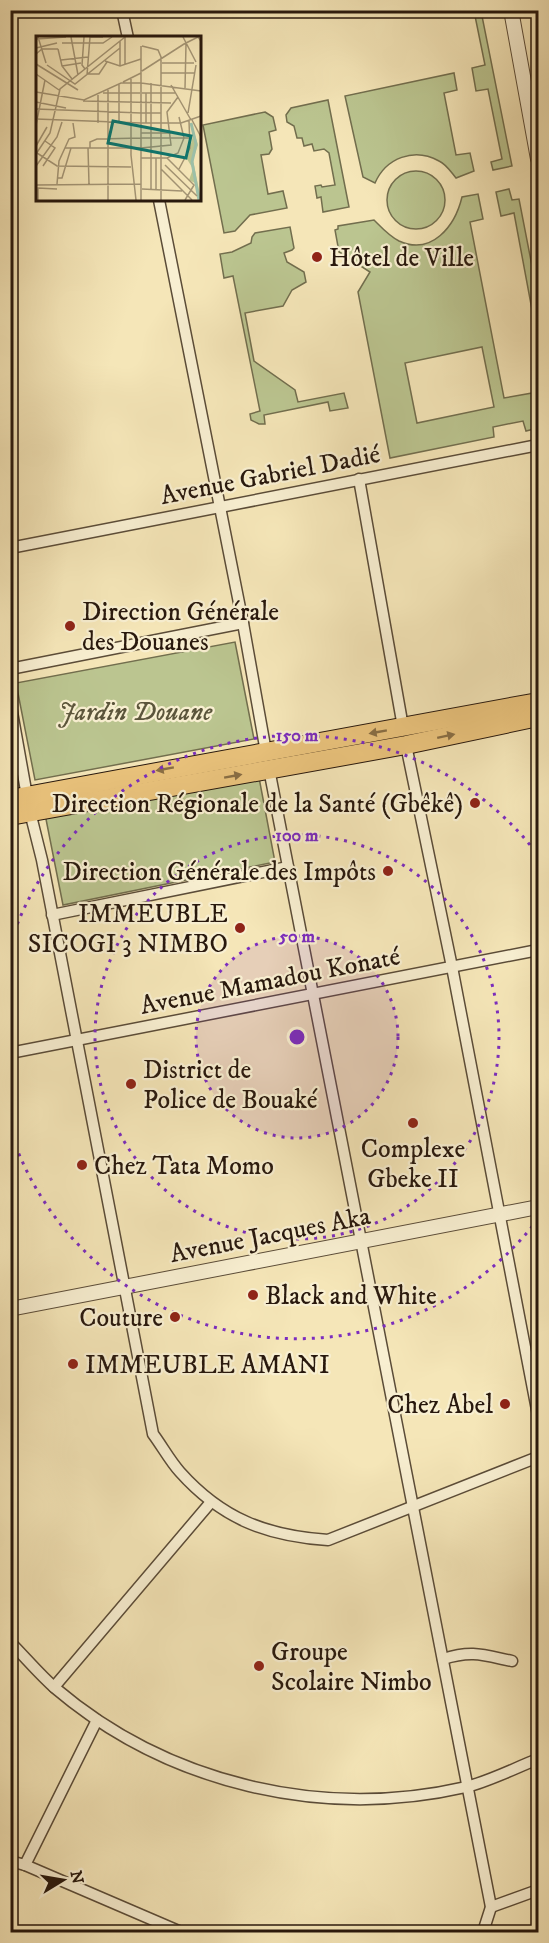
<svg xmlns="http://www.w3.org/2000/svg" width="549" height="1943" font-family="'IM FELL DW Pica',serif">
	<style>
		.green { fill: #bbc590; stroke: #726e4e; stroke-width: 1.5; fill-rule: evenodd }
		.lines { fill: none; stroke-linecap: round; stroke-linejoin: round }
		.minor-casing { stroke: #5b4c38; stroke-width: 13 }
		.tertiary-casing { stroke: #5b4c38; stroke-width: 16 }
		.trunk-casing { stroke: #28180d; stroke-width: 20 }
		.minor { stroke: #f8efd1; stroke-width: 10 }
		.tertiary { stroke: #f8efd1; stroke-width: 14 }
		.trunk { stroke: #eac37c; stroke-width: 18 }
		.oneway { fill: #896e44 }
		.ring { fill: none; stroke: #7b2cbf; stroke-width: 3; stroke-dasharray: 3 6 }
		.poi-dot { fill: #8f2418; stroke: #f8efd1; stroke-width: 2 }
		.labels { text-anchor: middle; stroke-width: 4.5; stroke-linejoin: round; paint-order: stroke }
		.poi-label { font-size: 26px; fill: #28180d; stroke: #f8efd1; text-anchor: start }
		.street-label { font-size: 26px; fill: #28180d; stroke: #f8efd1 }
		.park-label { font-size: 26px; font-style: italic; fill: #5b553b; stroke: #f8efd1 }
		.inset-river { fill: none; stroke: #9dc0a9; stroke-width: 3 }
		.inset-road { fill: none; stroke: #a39474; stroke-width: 1.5 }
		.view { fill: #0f766e; fill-opacity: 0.15; stroke: #0f766e; stroke-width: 3 }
		.inset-edge { fill: none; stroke: #28180d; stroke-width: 3 }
		.centre { fill: #7b2cbf; stroke: #f8efd1; stroke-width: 3 }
		.ring-label { font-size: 18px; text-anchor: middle; font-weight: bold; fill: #7b2cbf; stroke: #f8efd1; stroke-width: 4.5; stroke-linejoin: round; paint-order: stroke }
	</style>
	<rect width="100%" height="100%" fill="#f5e6b8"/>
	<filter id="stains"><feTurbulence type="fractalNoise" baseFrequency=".00333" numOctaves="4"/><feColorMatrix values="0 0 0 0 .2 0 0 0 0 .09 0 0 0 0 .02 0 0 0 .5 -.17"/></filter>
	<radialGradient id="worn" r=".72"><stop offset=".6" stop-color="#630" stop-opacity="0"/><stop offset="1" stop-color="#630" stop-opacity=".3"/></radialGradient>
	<g class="green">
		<polygon points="474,11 481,11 512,166 493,170 491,162 502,159 488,89 476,91 472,68 485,65"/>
		<path d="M454 73 457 90 444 93 456 155 470 153 474 171 456 178C451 172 446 164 439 161 414 147 386 158 375 183L363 177 345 96Z"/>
		<polygon points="328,100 349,207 323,212 321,197 317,198 315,186 321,185 322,187 335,185 329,153 324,149 314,151 312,144 304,146 302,138 297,138 294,126 287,122 286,115 291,108"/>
		<polygon points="265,112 273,117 276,130 269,132 272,149 269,154 261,155 268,194 283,191 287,208 250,215 235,231 224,233 203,125"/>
		<circle cx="416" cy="200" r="29"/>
		<polygon points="509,189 512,200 519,199 538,297 538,342 514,213 501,216 496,192"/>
		<path d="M478 194 483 219 470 222 504 398 538 392V428L526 431 523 421 493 427 494 437 390 458 358 292 370 272 339 252 335 230 338 229V226L374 220C381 227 389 236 399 241 432 256 455 226 462 197ZM482 347 494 407 417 423 405 363Z"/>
		<polygon points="290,227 294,248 292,250 284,253 287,262 304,272 306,282 292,290 283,306 245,313 254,361 295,390 298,402 344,393 348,408 330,411 328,402 264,415 265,424 259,424 251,420 250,414 260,411 233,276 224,278 220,254 232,252 251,243 252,237 255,233"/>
		<polygon points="235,642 254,739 35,780 16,683"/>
		<polygon points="257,767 275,862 63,905 44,809"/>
	</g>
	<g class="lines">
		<defs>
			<g id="minor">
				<polyline points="122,10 128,38"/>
				<polyline points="159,200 243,623 266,752"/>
				<polyline points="359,479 403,727"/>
				<polyline points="10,548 538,445"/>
				<polyline points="10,669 243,623"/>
				<polyline points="10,701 27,796"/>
				<polyline points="406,745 452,967 538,1415"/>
				<polyline points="269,769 491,1907 483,1932"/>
				<path d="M30 812 42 860 153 1434C162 1446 170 1461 180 1472 222 1519 267 1536 328 1540L538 1457"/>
				<polyline points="52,915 288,867"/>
				<polyline points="10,1053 538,950"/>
				<path d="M10 1642C25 1657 39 1674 55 1688 168 1784 322 1820 466 1787 490 1781 515 1768 538 1759"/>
				<path d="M443 1659C472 1650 483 1655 512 1661"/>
				<polyline points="54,1687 211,1502"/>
				<polyline points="10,1861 25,1865 181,1932"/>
				<polyline points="25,1865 97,1720"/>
				<polyline points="491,1907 538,1890"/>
			</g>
			<g id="tertiary">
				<polyline points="511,10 538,159"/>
				<polyline points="10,1309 538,1207"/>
			</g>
			<g id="trunk">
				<polyline points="10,799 538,702"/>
				<polyline points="10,816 406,745 538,717"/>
			</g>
		</defs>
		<use href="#minor" class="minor-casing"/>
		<use href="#tertiary" class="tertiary-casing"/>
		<use href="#trunk" class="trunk-casing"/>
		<use href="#minor" class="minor"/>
		<use href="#tertiary" class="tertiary"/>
		<use href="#trunk" class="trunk"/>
	</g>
	<defs><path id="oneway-solid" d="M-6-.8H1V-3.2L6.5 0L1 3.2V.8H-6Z" transform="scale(1.5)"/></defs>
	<g class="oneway">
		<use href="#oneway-solid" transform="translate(378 732) rotate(170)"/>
		<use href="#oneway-solid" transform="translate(446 736) rotate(-12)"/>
		<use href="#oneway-solid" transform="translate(165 769) rotate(170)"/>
		<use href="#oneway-solid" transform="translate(233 776) rotate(-10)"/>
	</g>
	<circle cx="297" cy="1037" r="101" fill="#7b2cbf" fill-opacity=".12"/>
	<g class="ring">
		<circle cx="297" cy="1037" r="101"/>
		<circle cx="297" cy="1037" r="202"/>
		<path d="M538 1219A302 302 0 0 1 11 1133M11 941A302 302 0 0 1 538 855"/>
	</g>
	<g class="poi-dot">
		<circle cx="317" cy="257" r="6"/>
		<circle cx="70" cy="626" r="6"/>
		<circle cx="475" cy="803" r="6"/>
		<circle cx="388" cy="871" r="6"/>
		<circle cx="240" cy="928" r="6"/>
		<circle cx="131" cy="1084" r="6"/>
		<circle cx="413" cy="1123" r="6"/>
		<circle cx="82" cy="1165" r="6"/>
		<circle cx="253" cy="1295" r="6"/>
		<circle cx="175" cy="1317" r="6"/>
		<circle cx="73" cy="1364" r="6"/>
		<circle cx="505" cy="1404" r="6"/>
		<circle cx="259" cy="1666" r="6"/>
	</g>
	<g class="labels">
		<g class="poi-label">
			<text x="329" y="266">Hôtel de Ville</text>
			<text x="82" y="620">Direction Générale<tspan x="82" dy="30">des Douanes</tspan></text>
			<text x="463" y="812" text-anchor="end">Direction Régionale de la Santé (Gbêkê)</text>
			<text x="376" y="880" text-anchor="end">Direction Générale des Impôts</text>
			<text x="228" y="922" text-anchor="end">IMMEUBLE<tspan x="228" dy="30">SICOGI 3 NIMBO</tspan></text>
			<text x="143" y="1078">District de<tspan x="143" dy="30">Police de Bouaké</tspan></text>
			<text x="413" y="1157" text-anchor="middle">Complexe<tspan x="413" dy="30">Gbeke II</tspan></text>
			<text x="94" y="1174">Chez Tata Momo</text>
			<text x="265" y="1304">Black and White</text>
			<text x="163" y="1326" text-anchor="end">Couture</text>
			<text x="85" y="1373">IMMEUBLE AMANI</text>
			<text x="493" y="1413" text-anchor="end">Chez Abel</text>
			<text x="271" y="1660">Groupe<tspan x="271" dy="30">Scolaire Nimbo</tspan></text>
		</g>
		<g class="street-label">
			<text transform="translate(270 474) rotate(-11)" y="9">Avenue Gabriel Dadié</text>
			<text transform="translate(270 980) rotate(-11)" y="9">Avenue Mamadou Konaté</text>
			<text transform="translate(270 1234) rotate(-11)" y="9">Avenue Jacques Aka</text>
		</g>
		<g class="park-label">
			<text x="135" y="720">Jardin Douane</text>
		</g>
	</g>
	<g transform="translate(36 36)">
		<rect width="165" height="165" fill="#f5e6b8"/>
		<path d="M155 86 162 109 157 124 165 164 159 147 153 144 157 133 151 123 157 100Z" fill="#bbc590"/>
		<path class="inset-river" d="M155 87 160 108 156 126 163 164"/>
		<path class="inset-road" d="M2 1 10 27M35 1 42 39M48 1 46 29 49 33M89 1V29M147 1 160 26M0 3 30 1M84 5V30M26 7H67L76 1M105 10V164M106 10 122 14 125 21V164M0 12 21 7M22 13 26 30 36 43M0 18 6 13H22M25 24 52 21M69 25 84 30 105 23M126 27H158M0 28 42 54M11 29 39 48 84 12M26 30 45 27M106 35 148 8 162 1 165 5M125 37H159M0 38 23 54M51 38H63L71 26M51 39 54 1H67M95 42V119L100 164M87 46 105 37M105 47 165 55M83 48V87M135 49 155 84M149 52 150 8M0 56 48 64 85 47H105M67 57H104M106 57H140M110 57V87M62 59V87M47 65 135 67M0 66 30 72M0 73 105 77M105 77H125M152 77 160 29M0 83 105 87M156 84 165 101M105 87H145L165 80M0 89 9 44M105 97H135M105 102H153M0 110 11 91M29 112H105M52 112 53 148M54 112V106L61 103 105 102M105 112 135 109 131 76 142 61M1 117 21 130 95 131M0 118 14 97 24 53 89 1M105 122H131L142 117 148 102 143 81M131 122 158 149 149 164M129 129 161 160M0 130 21 101 26 86M7 130 19 112 9 105M125 133 156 164M143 133 154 112 153 85M21 142H26L35 112M21 148 23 125 33 103 39 101 37 87M0 149 105 148M106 153 146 155M120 153V122M115 154V47M2 164V152L21 153M72 164V54"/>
		<path class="view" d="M77 85 155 100 150 122 72 107Z"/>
		<rect width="165" height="165" class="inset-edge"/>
	</g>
	<circle cx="297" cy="1037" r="9" class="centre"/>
	<g class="ring-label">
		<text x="297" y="741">150 m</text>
		<text x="297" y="841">100 m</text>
		<text x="297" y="942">50 m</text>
	</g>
	<rect width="549" height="1943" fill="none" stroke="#f5e6b8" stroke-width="36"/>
	<rect x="12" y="12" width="525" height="1919" fill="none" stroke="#28180d" stroke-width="3"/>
	<rect x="18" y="18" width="513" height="1907" fill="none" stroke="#28180d" stroke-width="1.5"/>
	<g transform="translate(63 1880) rotate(79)" stroke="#f8efd1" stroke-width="4.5" paint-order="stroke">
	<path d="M0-4.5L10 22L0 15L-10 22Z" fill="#28180d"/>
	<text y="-9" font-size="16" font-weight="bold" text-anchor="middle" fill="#28180d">N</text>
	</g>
	<rect width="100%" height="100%" filter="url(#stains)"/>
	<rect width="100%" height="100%" fill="url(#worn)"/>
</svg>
